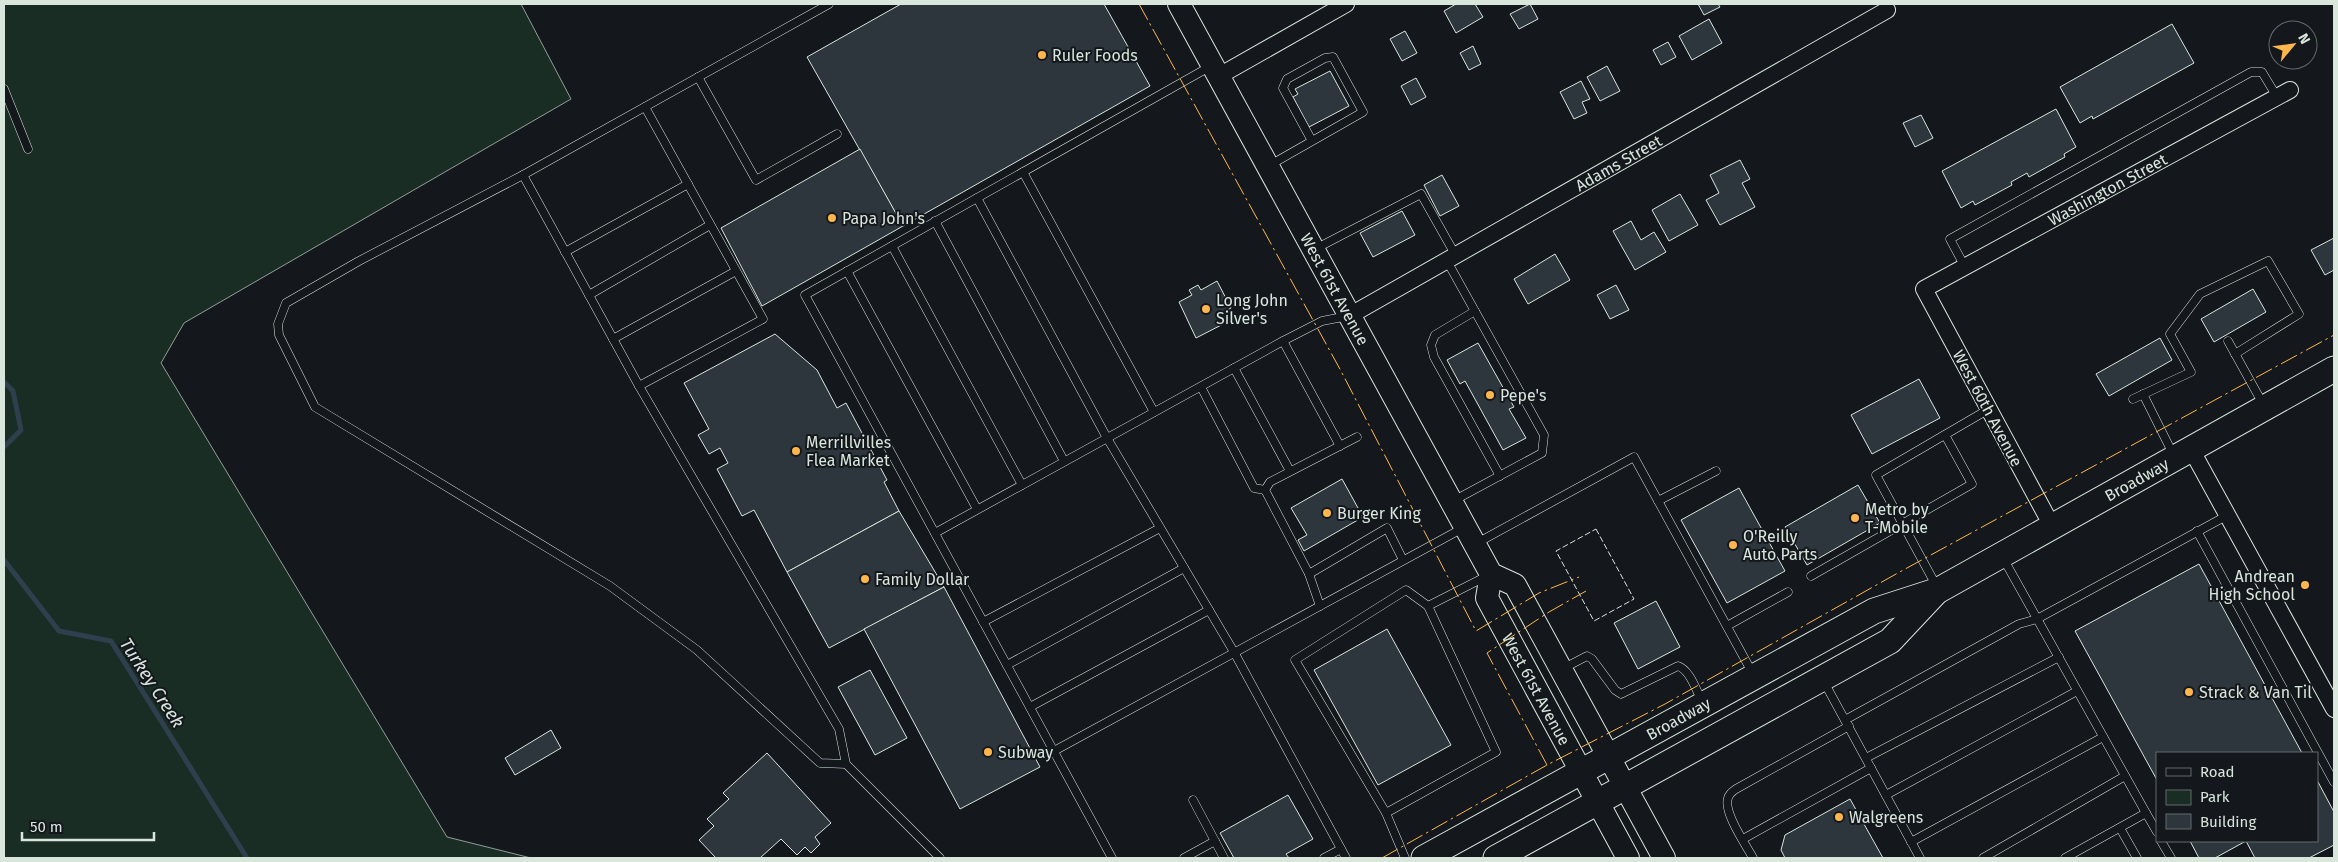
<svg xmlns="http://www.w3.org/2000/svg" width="2338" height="862" font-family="'Fira Sans',sans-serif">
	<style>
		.green { fill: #1a2d24; stroke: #939e99 }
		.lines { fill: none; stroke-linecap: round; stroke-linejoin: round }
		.stream { stroke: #2f3f4d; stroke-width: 5 }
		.building { fill: #2c363c; stroke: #d8e6dc }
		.service-casing { stroke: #d8e6dc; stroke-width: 9 }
		.minor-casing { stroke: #d8e6dc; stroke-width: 18 }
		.secondary-casing { stroke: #d8e6dc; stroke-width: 24 }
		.primary-casing { stroke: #d8e6dc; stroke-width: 27 }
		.service { stroke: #14181c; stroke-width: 8 }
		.minor { stroke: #14181c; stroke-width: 16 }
		.secondary { stroke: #14181c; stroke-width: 22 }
		.primary { stroke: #14181c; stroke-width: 25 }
		.fence { stroke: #d8e6dc; stroke-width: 1; stroke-dasharray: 6 2.5; stroke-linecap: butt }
		.power { stroke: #ffb74d; stroke-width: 1; stroke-dasharray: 18 4 2.5 4; stroke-linecap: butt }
		.poi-dot { fill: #ffb74d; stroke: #14181c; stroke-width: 2 }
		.labels { text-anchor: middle; stroke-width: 4; stroke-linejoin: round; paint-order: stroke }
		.poi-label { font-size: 16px; fill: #d8e6dc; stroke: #14181c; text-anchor: start }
		.street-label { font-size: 16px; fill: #d8e6dc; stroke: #14181c }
		.water-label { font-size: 18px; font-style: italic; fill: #d8e6dc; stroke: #14181c }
	</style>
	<rect width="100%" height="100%" fill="#14181c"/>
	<polygon class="green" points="4,4 521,4 571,99 184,323 161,363 447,837 531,858 4,858"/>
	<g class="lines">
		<g class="stream">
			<polyline points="4,382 13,391 21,430 4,447"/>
			<polyline points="4,560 59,631 111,641 247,858"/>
		</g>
	</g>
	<g class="building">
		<polygon points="901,4 1104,4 1150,86 903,226 807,57"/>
		<polygon points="1456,4 1475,4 1483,17 1456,33 1444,11"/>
		<polygon points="1530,4 1538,19 1519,29 1510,14"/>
		<polygon points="1698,4 1718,4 1720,7 1704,15"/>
		<polygon points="1709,19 1722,43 1692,60 1679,36"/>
		<polygon points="2172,24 2194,63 2093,119 2092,116 2080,123 2060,87"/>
		<polygon points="1405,31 1417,53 1402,61 1390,39"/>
		<polygon points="1668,42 1676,57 1661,65 1653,50"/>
		<polygon points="1473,46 1481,64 1469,70 1460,53"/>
		<polygon points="1607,66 1620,91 1600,101 1587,77"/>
		<polygon points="1330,71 1349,106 1309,127 1293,97 1298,94 1295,89"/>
		<polygon points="1416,78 1426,97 1411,105 1401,86"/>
		<polygon points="1581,81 1590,99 1582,102 1587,113 1574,119 1560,92"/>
		<polygon points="2056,109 2076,147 2064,154 2065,157 2029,177 2027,173 2011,182 2012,185 1975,205 1973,201 1961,208 1942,171"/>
		<polygon points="1921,115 1933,138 1915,147 1903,123"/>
		<polygon points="860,149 903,226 762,306 721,228"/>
		<polygon points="1740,160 1750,179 1742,183 1755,207 1720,225 1706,200 1719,193 1710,175"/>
		<polygon points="1442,175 1459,206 1440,216 1424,185"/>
		<polygon points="1680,194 1698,225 1669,241 1652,210"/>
		<polygon points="1402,211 1415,235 1373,257 1360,233"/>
		<polygon points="1631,221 1641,240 1654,232 1666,252 1635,270 1613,231"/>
		<polygon points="2334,238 2334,270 2325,275 2311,250"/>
		<polygon points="1555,254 1570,280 1528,304 1514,279"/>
		<polygon points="1217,281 1231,308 1226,311 1231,320 1196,338 1179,302 1192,295 1189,290 1198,285 1201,290"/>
		<polygon points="1616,285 1629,310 1610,319 1597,295"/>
		<polygon points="2253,289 2266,312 2214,342 2201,319"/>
		<polygon points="775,334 817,370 837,408 846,403 887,480 884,482 899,511 787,572 754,510 742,516 717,469 728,463 720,448 709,454 698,435 709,429 684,383"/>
		<polygon points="2160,338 2172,360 2109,396 2096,374"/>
		<polygon points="1478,343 1514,407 1509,409 1526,438 1503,450 1465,381 1460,384 1447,360"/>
		<polygon points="1919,379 1940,418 1872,454 1851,415"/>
		<polygon points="1342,479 1363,517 1304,551 1298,540 1307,535 1291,508"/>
		<polygon points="1858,485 1880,523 1807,565 1785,527"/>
		<polygon points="1739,488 1785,571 1727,603 1681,520"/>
		<polygon points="899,511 944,587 829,648 787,572"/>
		<polygon points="2199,564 2302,753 2157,753 2157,780 2075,631"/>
		<polygon points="944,587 1040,767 960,809 864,629"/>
		<polygon points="1656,601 1680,647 1638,669 1614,623"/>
		<polygon points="1387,629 1451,745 1378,785 1314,670"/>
		<polygon points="870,670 907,738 875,755 838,687"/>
		<polygon points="551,730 561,748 515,775 505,758"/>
		<polygon points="767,753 831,823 815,837 820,844 811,853 805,847 797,855 781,839 760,858 716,858 699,840 714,826 707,819 729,799 723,793"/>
		<polygon points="2317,780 2334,812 2334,845 2309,858 2255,858 2246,841 2215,858 2199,858 2190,841 2317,841"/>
		<polygon points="1288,795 1313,839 1286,854 1289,858 1234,858 1220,833"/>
		<polygon points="1850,799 1883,858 1785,858 1781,850 1785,835"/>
	</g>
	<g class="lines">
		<defs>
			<g id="service">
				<polyline points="829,4 523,175 359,261 286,303 278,324 279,335 315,407 610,586 697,650 820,763 846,764 940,858"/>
				<polyline points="698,77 756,180 837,134"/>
				<polyline points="4,89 28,149"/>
				<polyline points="645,107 763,319 639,386 839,729 846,764"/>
				<polyline points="1270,165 1363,112 1333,57 1325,58 1287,79 1283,88 1312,141"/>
				<polyline points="1023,172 1154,412"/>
				<polyline points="523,175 639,386"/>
				<polyline points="977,198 1107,438 1234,652 1346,858"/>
				<polyline points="935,221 1064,461"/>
				<polyline points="892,246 1022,485"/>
				<polyline points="1315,249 1421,194 1456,256"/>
				<polyline points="565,252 688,184"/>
				<polyline points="1447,261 1544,435 1542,453 1453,501"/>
				<polyline points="1965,267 1950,239 2251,72 2262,72 2277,97"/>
				<polyline points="847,271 977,509"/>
				<polyline points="589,295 710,225"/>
				<polyline points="1475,311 1435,335 1431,345 1434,357 1500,476"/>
				<polyline points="613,339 736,271"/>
				<polyline points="1283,341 1340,446"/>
				<polyline points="2228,341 2263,404"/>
				<polyline points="1234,368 1290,471"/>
				<polyline points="1201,387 1254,488 1265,490"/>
				<polyline points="2143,394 2174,456"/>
				<polyline points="2133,399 2191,372 2170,334 2200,294 2268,261 2299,314 2235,354"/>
				<polyline points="1357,437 1270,482 1265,490 1309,574 1387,528 1403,560"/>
				<polyline points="1658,501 1716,471"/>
				<polyline points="2197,531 2334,782"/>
				<polyline points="935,533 1283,341 1322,321 1348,316"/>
				<polyline points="1477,543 1634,457 1753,674"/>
				<polyline points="2003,558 2146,813"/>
				<polyline points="1309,574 1320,606"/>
				<polyline points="1811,576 1972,484 1945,435"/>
				<polyline points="1937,587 1876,475 1989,409"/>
				<polyline points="983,622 1160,528"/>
				<polyline points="1727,626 1788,592"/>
				<polyline points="1007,665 1184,568"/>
				<path d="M1564 668 1587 656 1592 659 1615 690 1621 694 1678 666C1690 670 1696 690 1702 701"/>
				<polyline points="1823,680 1920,858"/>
				<polyline points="1030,707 1209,610"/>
				<polyline points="1845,720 2019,624 2037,619 2228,515"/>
				<polyline points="1054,751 1463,528"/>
				<polyline points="1866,758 2059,657"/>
				<polyline points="1886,795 2077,691"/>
				<polyline points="1193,800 1224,858"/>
				<polyline points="1386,813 1295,660 1406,590 1428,606"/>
				<polyline points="2120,828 2137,858"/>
				<polyline points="1743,839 1871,768"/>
				<polyline points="2161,841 2171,858"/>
				<polyline points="1911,842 2103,737"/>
				<polyline points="1112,858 805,295 1211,66"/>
				<polyline points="1184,858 1215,841"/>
				<polyline points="1324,858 1341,849"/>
				<polyline points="1405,858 1386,813 1496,752 1428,606 1487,576"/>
				<path d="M1753 858C1746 845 1723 812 1728 798 1729 794 1733 791 1736 789L1849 726"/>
				<polyline points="1983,858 2125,776"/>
				<polyline points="2065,858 2146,813 2157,832"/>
			</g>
			<g id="minor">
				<polyline points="1219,76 1346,4"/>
				<path id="s1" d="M1349 316 1887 10"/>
				<polyline points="2191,449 2334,709"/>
				<path id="s2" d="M2052 526 1924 289 2290 90"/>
			</g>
			<g id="secondary">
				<path id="s3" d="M1179 4 1491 574 1515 585 1664 858"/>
				<path id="s4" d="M1491 574 1487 598 1628 858"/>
			</g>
			<g id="primary">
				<path id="s5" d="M1424 858 1874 611 1939 590 2334 369"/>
				<polyline points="1496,858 1890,641 1936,592"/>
			</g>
		</defs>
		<use href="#service" class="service-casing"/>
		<use href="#minor" class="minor-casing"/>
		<use href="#secondary" class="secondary-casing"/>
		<use href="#primary" class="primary-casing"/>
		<use href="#service" class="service"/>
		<use href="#minor" class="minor"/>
		<use href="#secondary" class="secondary"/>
		<use href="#primary" class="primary"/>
		<polygon class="fence" points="1596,529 1634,599 1594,621 1556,551"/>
		<g class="power">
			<polyline points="1139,4 1341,371 1476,631 1539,593 1579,577"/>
			<polyline points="1547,765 1487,653 1549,612 1586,591"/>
			<polyline points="1382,858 1547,765 1665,704 1896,574 2334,335"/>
		</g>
	</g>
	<g class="poi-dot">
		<circle cx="1042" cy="55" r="5"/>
		<circle cx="832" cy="218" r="5"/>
		<circle cx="1206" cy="309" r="5"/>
		<circle cx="1490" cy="395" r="5"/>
		<circle cx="796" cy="451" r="5"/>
		<circle cx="1327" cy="513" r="5"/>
		<circle cx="1855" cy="518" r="5"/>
		<circle cx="1733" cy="545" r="5"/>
		<circle cx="865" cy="579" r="5"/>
		<circle cx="2305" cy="585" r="5"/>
		<circle cx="2189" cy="692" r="5"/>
		<circle cx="988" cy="752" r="5"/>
		<circle cx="1839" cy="817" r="5"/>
	</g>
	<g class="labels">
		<g class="poi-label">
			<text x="1052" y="61">Ruler Foods</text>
			<text x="842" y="224">Papa John's</text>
			<text x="1216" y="306">Long John<tspan x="1216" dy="18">Silver's</tspan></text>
			<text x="1500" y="401">Pepe's</text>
			<text x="806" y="448">Merrillvilles<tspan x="806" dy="18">Flea Market</tspan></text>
			<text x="1865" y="515">Metro by<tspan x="1865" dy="18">T-Mobile</tspan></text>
			<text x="1337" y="519">Burger King</text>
			<text x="1743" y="542">O'Reilly<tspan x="1743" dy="18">Auto Parts</tspan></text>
			<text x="2295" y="582" text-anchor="end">Andrean<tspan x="2295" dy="18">High School</tspan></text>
			<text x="875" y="585">Family Dollar</text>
			<text x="2199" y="698">Strack &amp; Van Til</text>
			<text x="998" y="758">Subway</text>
			<text x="1849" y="823">Walgreens</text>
		</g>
		<g class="street-label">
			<text dy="6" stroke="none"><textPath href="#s1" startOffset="310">Adams Street</textPath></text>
			<text dy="6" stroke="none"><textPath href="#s2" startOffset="478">Washington Street</textPath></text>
			<text dy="6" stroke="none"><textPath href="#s3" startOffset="325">West 61st Avenue</textPath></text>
			<text transform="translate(1988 408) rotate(62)" y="6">West 60th Avenue</text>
			<text dy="6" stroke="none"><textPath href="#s5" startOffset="808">Broadway</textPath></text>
			<text dy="6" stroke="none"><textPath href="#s4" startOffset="128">West 61st Avenue</textPath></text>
			<text dy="6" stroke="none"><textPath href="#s5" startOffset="290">Broadway</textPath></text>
		</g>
		<g class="water-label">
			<text transform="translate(152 683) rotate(57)" y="6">Turkey Creek</text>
		</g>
	</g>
	<rect width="2338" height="862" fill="none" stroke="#d8e6dc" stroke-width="10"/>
	<rect x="2156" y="752" width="162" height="90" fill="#14181c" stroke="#626a69"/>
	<rect x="2166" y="768" width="25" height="8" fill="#14181c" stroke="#626a69"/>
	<text x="2200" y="777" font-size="15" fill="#d8e6dc">Road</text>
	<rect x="2166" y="790" width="25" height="15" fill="#1a2d24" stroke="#626a69"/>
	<text x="2200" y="802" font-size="15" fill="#d8e6dc">Park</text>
	<rect x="2166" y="814" width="25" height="15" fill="#2c363c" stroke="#626a69"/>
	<text x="2200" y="827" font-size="15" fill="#d8e6dc">Building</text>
	<g transform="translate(2293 45) rotate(61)"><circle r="24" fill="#14181c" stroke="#626a69"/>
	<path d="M0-4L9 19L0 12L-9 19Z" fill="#ffb74d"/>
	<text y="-8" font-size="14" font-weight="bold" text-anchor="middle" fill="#d8e6dc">N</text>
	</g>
	<path d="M22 832v8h132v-8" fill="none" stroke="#d8e6dc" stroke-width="2.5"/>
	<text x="30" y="832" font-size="15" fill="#d8e6dc" stroke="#14181c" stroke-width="4" paint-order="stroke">50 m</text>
</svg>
